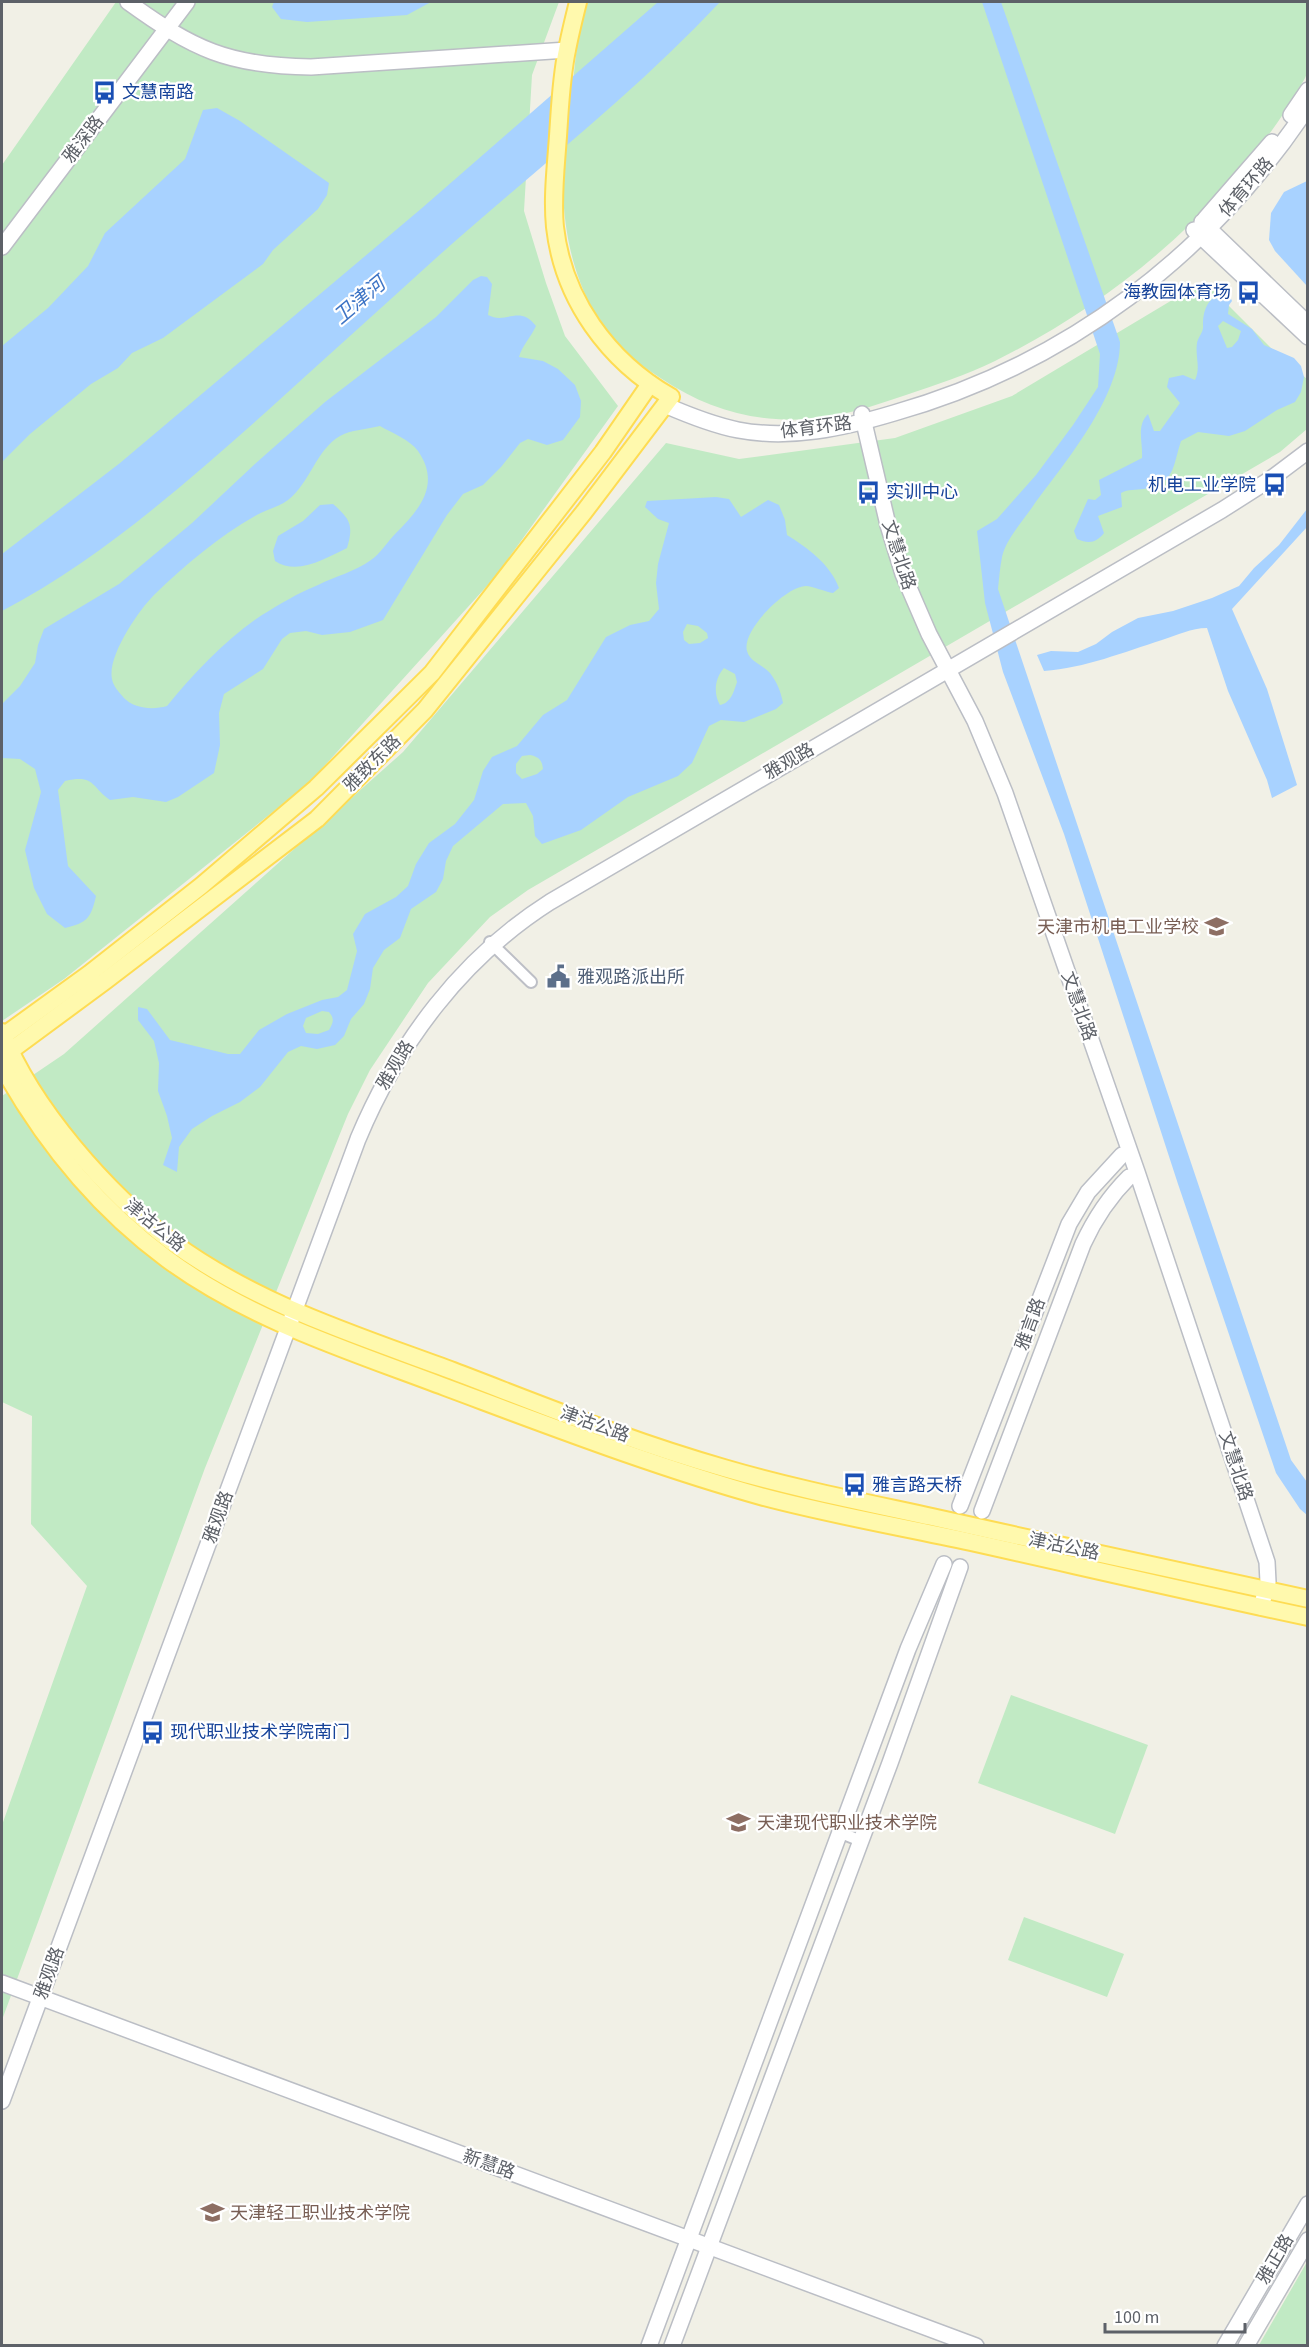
<svg xmlns="http://www.w3.org/2000/svg" width="1309" height="2347" font-family="'Source Sans 3','Noto Sans SC',sans-serif">
	<style>
		.green { fill: #c1eac4 }
		.water { fill: #a8d2ff; fill-rule: evenodd }
		.lines { fill: none; stroke-linecap: round; stroke-linejoin: round }
		.street-casing { stroke: #bdbfc6; stroke-width: 14 }
		.secondary-casing { stroke: #bbbec5; stroke-width: 18 }
		.primary-casing { stroke: #fedc53; stroke-width: 20 }
		.street { stroke: #fff; stroke-width: 10 }
		.secondary { stroke: #fff; stroke-width: 15 }
		.primary { stroke: #fff9ad; stroke-width: 16 }
		.labels { text-anchor: middle; stroke-width: 4.5; stroke-linejoin: round; paint-order: stroke }
		.transit-label { font-size: 18px; fill: #164399; stroke: #fff; text-anchor: start }
		.street-label { font-size: 18px; fill: #5d6168; stroke: #fff }
		.education-label { font-size: 18px; fill: #785e54; stroke: #fff; text-anchor: start }
		.service-label { font-size: 18px; fill: #4e5e75; stroke: #fff; text-anchor: start }
		.water-label { font-size: 20px; font-style: italic; fill: #3d74c5; stroke: #fff }
	</style>
	<rect width="100%" height="100%" fill="#f1f0e6"/>
	<g class="green">
		<polygon points="116,2 559,2 532,75 524,211 546,283 565,336 618,406 495,577 309,783 64,979 2,1021 2,165"/>
		<path d="M585 2H1307C1307 21 1309 53 1307 72 1306 79 1299 87 1296 94 1276 127 1253 157 1227 186 1162 259 1083 317 995 361 967 375 935 385 906 395 874 406 840 417 807 419 754 423 705 408 662 379 650 371 637 363 626 353 582 311 565 250 563 191 562 166 568 140 570 115 574 77 576 38 585 2Z"/>
		<polygon points="1204,281 1273,350 1307,379 1307,429 1280,452 528,890 490,917 428,983 370,1070 348,1114 205,1468 2,2020 2,1825 87,1586 31,1524 32,1416 2,1402 2,1096 64,1054 403,752 666,443 739,459 895,438 1012,396"/>
		<polygon points="1011,1695 1148,1745 1115,1834 978,1783"/>
		<polygon points="1024,1917 1124,1954 1107,1997 1008,1960"/>
		<polygon points="1307,2262 1307,2345 1259,2345"/>
	</g>
	<g class="water">
		<polygon points="274,2 431,2 407,15 307,22 281,19 272,7"/>
		<path d="M658 2H720C633 95 530 174 435 259 379 310 322 361 266 412 184 485 99 560 2 611V554L120 463 422 208Z"/>
		<path d="M982 2H1001L1120 342C1120 398 1065 462 1033 506 1023 521 1006 539 1002 557 1000 567 999 579 998 589L1291 1460 1307 1482V1515L1300 1509 1276 1473 1178 1184 1064 834 1003 672 985 603 977 531 997 519 1036 475 1073 425 1098 387 1100 354Z"/>
		<polygon points="217,108 240,121 329,183 327,195 318,209 273,250 263,264 163,338 132,353 118,368 91,384 30,434 2,462 2,346 48,308 88,266 105,233 185,159 203,110"/>
		<polygon points="1307,181 1307,286 1275,251 1269,240 1271,213 1284,192"/>
		<path d="M481 276 487 277 492 284 488 315C506 325 519 304 536 326 531 337 522 346 519 357L543 361 558 369 575 385 581 401 580 417 563 440 547 445 528 439 520 443 501 467 483 485 463 494 447 515 383 620 350 632 322 635 306 631 290 633 282 639 263 669 224 694 219 713 220 745 214 773 178 797 166 802 133 797 110 800C91 787 95 774 65 781L58 790 68 866 96 896C91 918 87 923 65 928L47 914 34 888 25 850 41 792 35 769 20 759 2 758V704L20 686 35 663 38 645 44 629 119 584 192 523 256 463 325 402 436 317 473 280ZM380 426C392 433 410 440 418 451 441 484 420 509 396 533 388 541 380 554 371 560 354 572 336 576 318 585 298 593 280 604 262 615 226 639 194 673 167 706 153 710 135 709 124 698 119 692 113 686 112 679 107 656 139 610 154 595 184 566 219 536 255 516 265 510 279 507 288 500 310 483 316 450 340 436 350 430 368 429 380 426Z"/>
		<path d="M1228 292 1232 301 1229 305 1228 314 1252 329 1264 345 1294 358 1301 366 1304 377 1301 392 1295 402 1277 410 1245 431 1229 436 1198 432 1181 441C1173 465 1175 485 1144 489 1136 490 1128 489 1121 493L1122 507 1098 516 1104 533C1096 543 1089 544 1077 539L1074 531 1088 499 1095 500 1101 495 1099 480 1142 458C1143 442 1136 426 1148 414L1154 431H1160L1180 403 1167 387 1169 378 1183 375 1195 380C1201 367 1195 357 1197 343 1198 337 1204 332 1203 325 1203 308 1209 295 1228 292ZM1223 321 1241 331 1238 340 1232 347 1227 348 1218 326Z"/>
		<path d="M716 497 729 499 741 517 768 500 779 505 785 520 787 535C808 548 830 564 839 588L833 593C826 592 812 586 806 586 786 586 741 631 747 651 750 662 763 665 770 673 777 682 781 692 783 703L776 709 744 722 721 720 709 726 692 763 678 776 628 797 581 830 542 844 535 836 533 816 526 803 503 804 453 846 446 861 443 879 436 892 411 909 400 938 384 950 373 968 370 989 364 1004 351 1019 344 1036 335 1045 317 1049 301 1046 288 1052 260 1087 240 1102 212 1116 192 1129 179 1147 177 1172 163 1165 172 1138 167 1116 158 1091 159 1063 154 1041 138 1020V1007L147 1009 170 1040 228 1054H240L259 1030 287 1014 322 1000 338 997 347 990 357 951 353 934 365 914 396 897 408 886 416 864 429 843 455 824 474 800 483 771 492 757 517 746 543 715 567 700 606 637 630 625 649 621 659 609 656 583 658 564 669 523 658 519 645 507 647 501ZM687 624 698 626 707 633 708 638 700 643 689 644 684 640 683 632ZM724 668 735 674 737 682C734 691 731 703 720 705 713 693 715 678 724 668ZM530 755C539 757 542 760 543 769L537 774 522 779 516 773V764L522 756ZM322 1011 329 1012C335 1019 333 1023 329 1030L318 1034 306 1033 303 1026 306 1018Z"/>
		<path d="M333 504C350 519 354 525 347 548 326 558 298 576 275 561L273 551 278 536 303 521 320 505Z"/>
		<path d="M1307 509V527L1232 609 1267 689 1297 785 1272 798 1267 780 1228 691 1207 628C1191 628 1178 635 1162 640 1124 652 1085 668 1044 671L1037 655 1051 651 1078 652 1096 644 1112 632 1138 618 1173 611 1212 598 1239 586 1254 568 1279 545Z"/>
	</g>
	<g class="lines">
		<defs>
			<g id="street">
				<polyline points="490,942 531,982"/>
				<polyline points="839,1832 861,1841"/>
			</g>
			<g id="secondary">
				<path d="M128 2C193 49 228 66 311 67L567 50"/>
				<polyline points="1291,115 1308,90"/>
				<polyline points="1205,219 1272,142"/>
				<polyline points="1202,222 1306,322"/>
				<polyline points="1194,230 1308,337"/>
				<polyline points="2,247 187,2"/>
				<path d="M665 405C688 415 713 425 738 430 790 440 844 428 894 413 1067 364 1209 256 1308 107"/>
				<polyline points="862,414 888,525 903,574 929,634 975,721 1005,793 1137,1172 1267,1562 1268,1582 1261,1607"/>
				<polyline points="960,1506 1069,1224 1088,1192 1122,1155"/>
				<path d="M982 1511 1083 1244C1095 1218 1109 1197 1129 1177"/>
				<polyline points="2,1983 976,2346"/>
				<path d="M2 2101 358 1139C398 1043 462 958 550 902L1222 510 1272 478 1308 451"/>
				<polyline points="649,2346 908,1649 944,1564"/>
				<polyline points="672,2346 890,1763 960,1567"/>
				<polyline points="1225,2346 1308,2204"/>
				<polyline points="1246,2346 1308,2240"/>
			</g>
			<g id="primary">
				<path d="M2 1032C32 1108 107 1193 172 1242 256 1304 356 1335 453 1371 542 1405 632 1442 724 1468 792 1488 863 1502 932 1517 1057 1545 1182 1572 1308 1599"/>
				<polyline points="2,1037 89,974 201,886 316,788 432,673 603,452 650,384"/>
				<path d="M2 1057 105 981 317 819 425 710 584 512 671 397C608 361 563 299 555 227 552 197 556 166 558 136 560 108 561 78 567 50 570 34 574 18 578 2"/>
				<path d="M2 1066C43 1140 98 1208 167 1259 250 1320 350 1351 445 1387 550 1426 656 1467 764 1497 832 1515 902 1527 971 1542 1083 1567 1195 1593 1308 1617"/>
			</g>
		</defs>
		<use href="#street" class="street-casing"/>
		<use href="#secondary" class="secondary-casing"/>
		<use href="#primary" class="primary-casing"/>
		<use href="#street" class="street"/>
		<use href="#secondary" class="secondary"/>
		<use href="#primary" class="primary"/>
	</g>
	<defs>
		<symbol id="bus-bare" viewBox="-9 -9 18 18"><path d="M-5-6H5V4H4V6H2V4H-2V6H-4V4H-5ZM-3.5-4V0h7V-4ZM-3.5 1.2v1.5H-2V1.2ZM2 1.2v1.5H3.5V1.2Z" fill="#1a4fb4" stroke="#fff" stroke-width="2.5" paint-order="stroke"/></symbol>
		<symbol id="school-bare" viewBox="-9 -9 18 18"><path d="M0-5L7-2L0 1L-7-2ZM-4 1L0 2.5L4 1V4Q0 6-4 4Z" fill="#8d6e63" stroke="#fff" stroke-width="2.5" paint-order="stroke"/></symbol>
		<symbol id="civic-bare" viewBox="-9 -9 18 18"><path d="M-.6-6.5H3V-4.5H.6V-3L4-1V1h2V6H-6V1h2V-1L-.6-3ZM-1.2 2.5V6h2.4V2.5Z" fill="#5c6f8a" stroke="#fff" stroke-width="2.5" paint-order="stroke"/></symbol>
		<symbol id="university-bare" viewBox="-9 -9 18 18"><path d="M0-5L7-2L0 1L-7-2ZM-4 1L0 2.5L4 1V4Q0 6-4 4Z" fill="#8d6e63" stroke="#fff" stroke-width="2.5" paint-order="stroke"/></symbol>
	</defs>
	<g fill-rule="evenodd">
		<use href="#bus-bare" x="88" y="76" width="33" height="33"/>
		<use href="#bus-bare" x="1232" y="276" width="33" height="33"/>
		<use href="#bus-bare" x="1258" y="468" width="33" height="33"/>
		<use href="#bus-bare" x="852" y="476" width="33" height="33"/>
		<use href="#school-bare" x="1200" y="910" width="33" height="33"/>
		<use href="#civic-bare" x="542" y="960" width="33" height="33"/>
		<use href="#bus-bare" x="838" y="1468" width="33" height="33"/>
		<use href="#bus-bare" x="136" y="1716" width="33" height="33"/>
		<use href="#university-bare" x="722" y="1806" width="33" height="33"/>
		<use href="#university-bare" x="196" y="2196" width="33" height="33"/>
	</g>
	<g class="labels">
		<g class="transit-label">
			<text x="122" y="98">文慧南路</text>
			<text x="1231" y="298" text-anchor="end">海教园体育场</text>
			<text x="1256" y="491" text-anchor="end">机电工业学院</text>
			<text x="886" y="498">实训中心</text>
			<text x="872" y="1491">雅言路天桥</text>
			<text x="170" y="1738">现代职业技术学院南门</text>
		</g>
		<g class="street-label">
			<text transform="translate(83 139) rotate(-53)" y="6">雅深路</text>
			<text transform="translate(1246 187) rotate(-49)" y="6">体育环路</text>
			<text transform="translate(816 427) rotate(-7)" y="6">体育环路</text>
			<text transform="translate(899 555) rotate(72)" y="6">文慧北路</text>
			<text transform="translate(789 761) rotate(-30)" y="6">雅观路</text>
			<text transform="translate(372 763) rotate(-45)" y="6">雅致东路</text>
			<text transform="translate(1079 1006) rotate(71)" y="6">文慧北路</text>
			<text transform="translate(395 1065) rotate(-59)" y="6">雅观路</text>
			<text transform="translate(155 1225) rotate(39)" y="6">津沽公路</text>
			<text transform="translate(1030 1324) rotate(-70)" y="6">雅言路</text>
			<text transform="translate(595 1424) rotate(20)" y="6">津沽公路</text>
			<text transform="translate(1236 1466) rotate(72)" y="6">文慧北路</text>
			<text transform="translate(218 1517) rotate(-70)" y="6">雅观路</text>
			<text transform="translate(1064 1546) rotate(12)" y="6">津沽公路</text>
			<text transform="translate(49 1973) rotate(-70)" y="6">雅观路</text>
			<text transform="translate(489 2164) rotate(20)" y="6">新慧路</text>
			<text transform="translate(1275 2259) rotate(-60)" y="6">雅正路</text>
		</g>
		<g class="education-label">
			<text x="1199" y="933" text-anchor="end">天津市机电工业学校</text>
			<text x="757" y="1829">天津现代职业技术学院</text>
			<text x="230" y="2219">天津轻工职业技术学院</text>
		</g>
		<g class="service-label">
			<text x="577" y="983">雅观路派出所</text>
		</g>
		<g class="water-label">
			<text transform="translate(359 300) rotate(-40)" y="7">卫津河</text>
		</g>
	</g>
	<rect width="1309" height="2347" fill="none" stroke="#5d6168" stroke-width="6"/>
	<path d="M1105 2323v9h140v-9" fill="none" stroke="#5d6168" stroke-width="3"/>
	<text x="1114" y="2323" font-size="18" fill="#5d6168" stroke="#ffffff" stroke-width="4.5" paint-order="stroke">100 m</text>
</svg>
